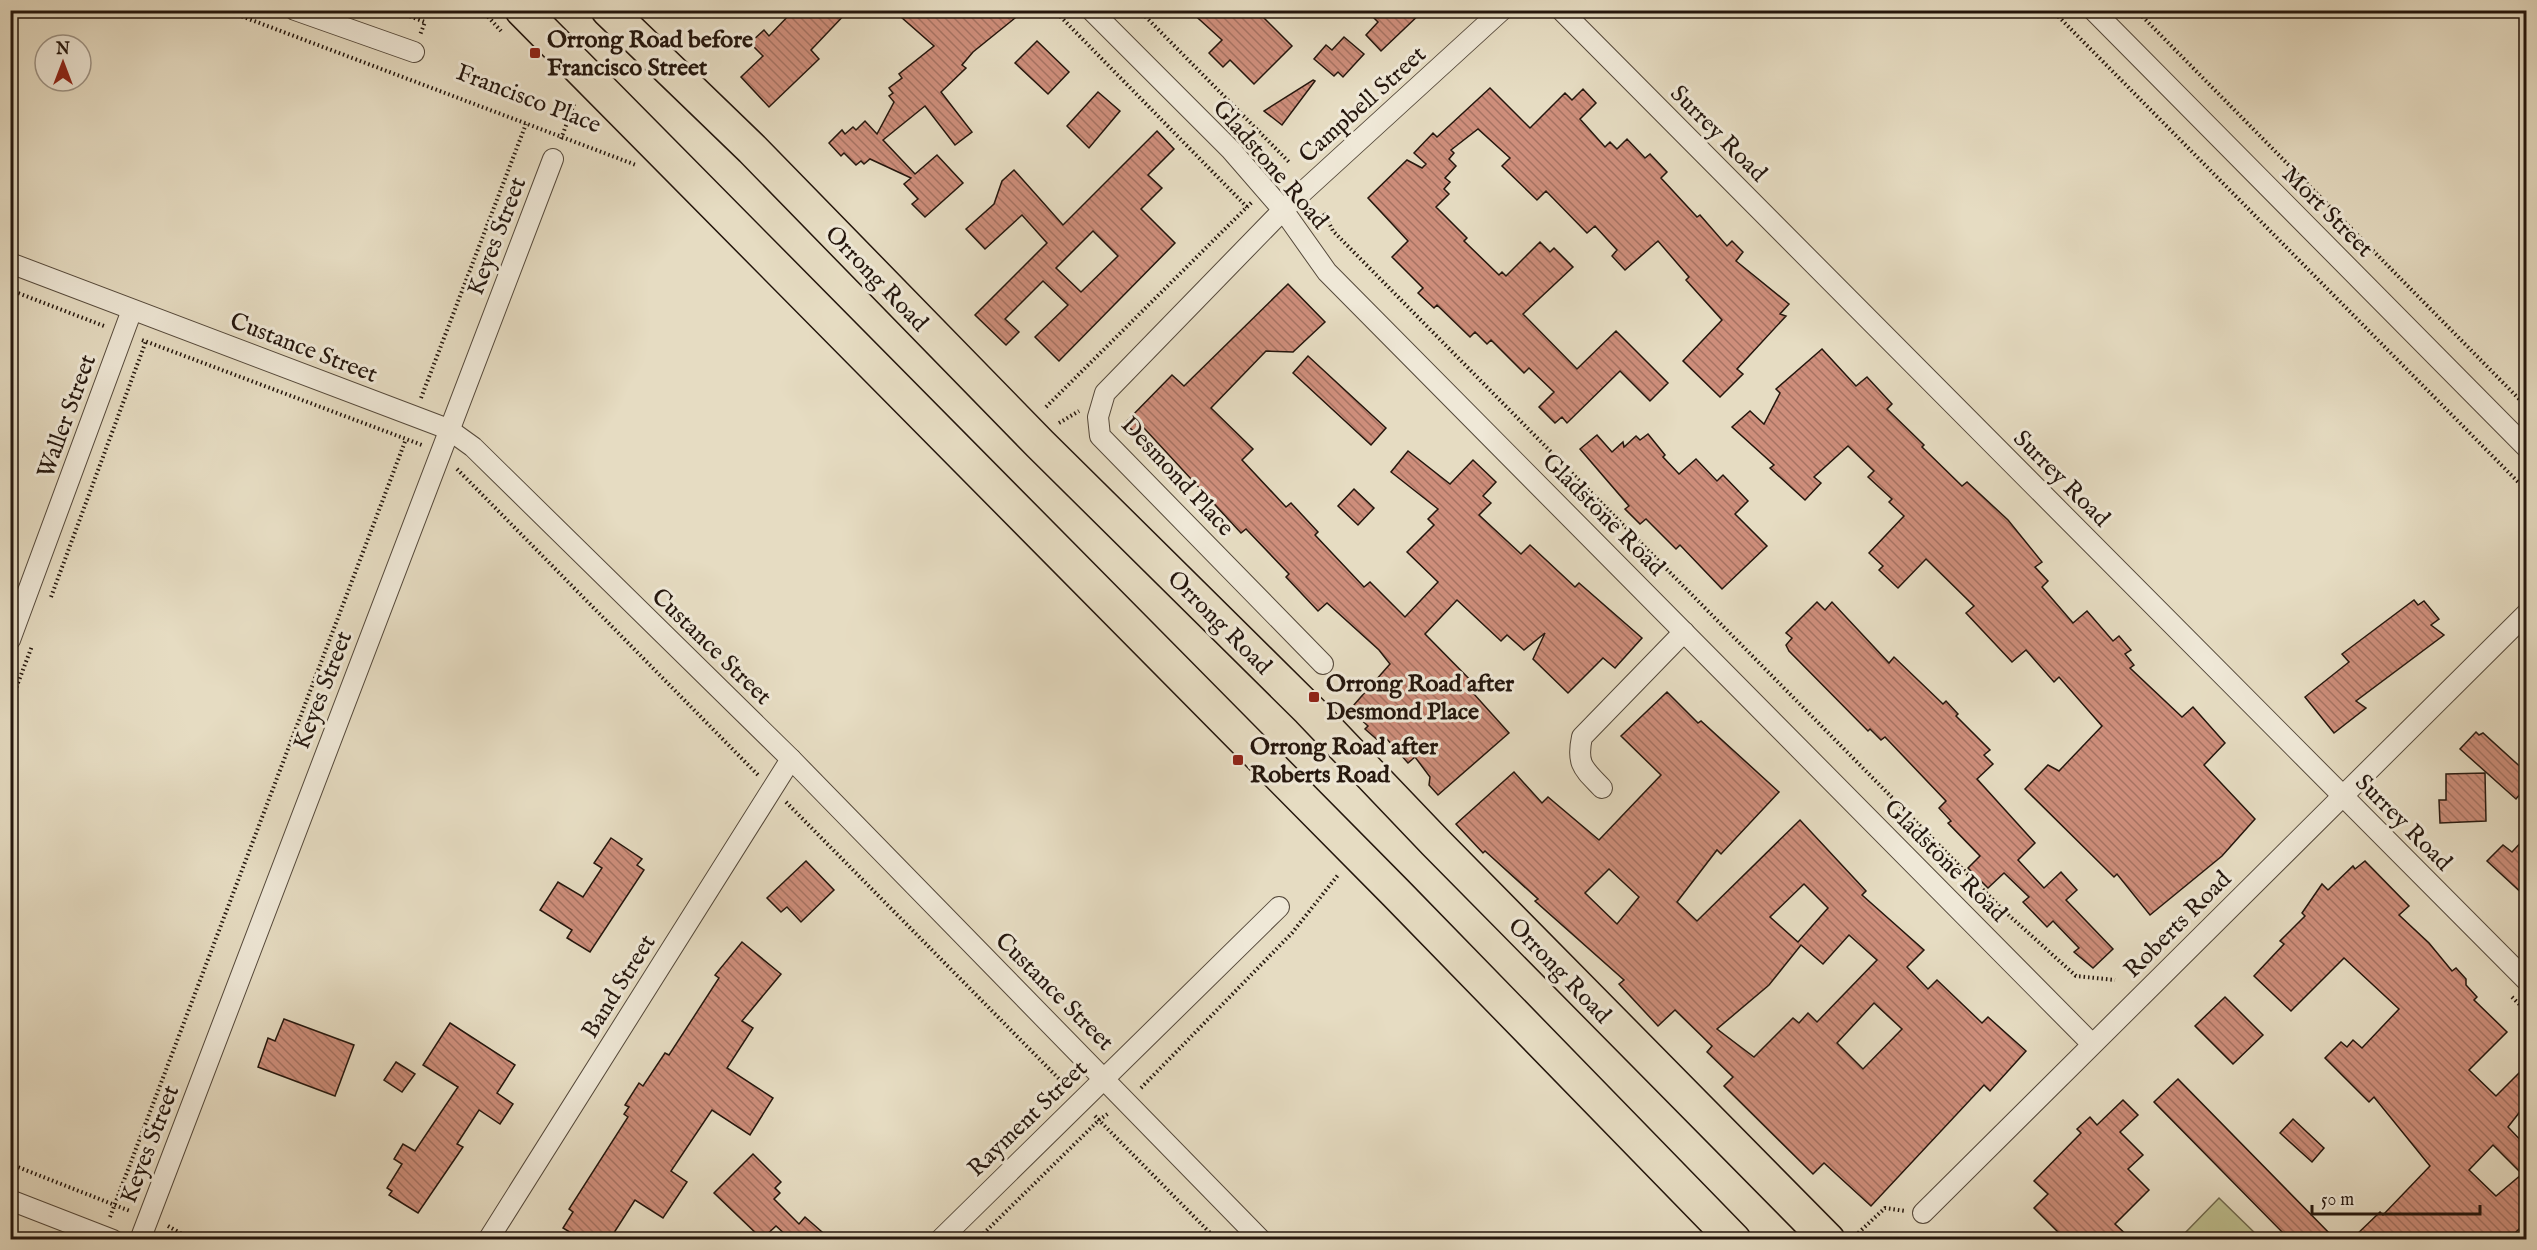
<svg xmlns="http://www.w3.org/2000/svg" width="2537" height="1250" font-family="'IM FELL English',serif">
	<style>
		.green { fill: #bdbe8e; stroke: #706a4e; stroke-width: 1.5 }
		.building { fill: url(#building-back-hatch); stroke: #24160d; stroke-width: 1.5; fill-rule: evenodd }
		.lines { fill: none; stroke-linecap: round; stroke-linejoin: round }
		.minor-casing { stroke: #54483a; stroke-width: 22 }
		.trunk-casing { stroke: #24160d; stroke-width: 36 }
		.path { stroke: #24160d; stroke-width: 4; stroke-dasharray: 1.5 3; stroke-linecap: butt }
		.minor { stroke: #efe8d7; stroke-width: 20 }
		.trunk { stroke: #e6dcc2; stroke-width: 33 }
		.poi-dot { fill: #8f2418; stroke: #efe8d7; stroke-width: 2 }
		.labels { text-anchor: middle; stroke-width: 6; stroke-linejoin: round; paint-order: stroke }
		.poi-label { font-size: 24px; font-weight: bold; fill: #24160d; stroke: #efe8d7; text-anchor: start }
		.street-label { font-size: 24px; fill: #24160d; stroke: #efe8d7 }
	</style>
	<defs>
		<pattern id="building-back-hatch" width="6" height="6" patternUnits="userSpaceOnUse" patternTransform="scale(1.5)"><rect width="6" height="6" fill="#ce8e7b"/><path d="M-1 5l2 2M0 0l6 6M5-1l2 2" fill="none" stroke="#a77363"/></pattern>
	</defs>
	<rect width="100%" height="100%" fill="#e6dcc2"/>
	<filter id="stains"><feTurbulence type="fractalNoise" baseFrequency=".00333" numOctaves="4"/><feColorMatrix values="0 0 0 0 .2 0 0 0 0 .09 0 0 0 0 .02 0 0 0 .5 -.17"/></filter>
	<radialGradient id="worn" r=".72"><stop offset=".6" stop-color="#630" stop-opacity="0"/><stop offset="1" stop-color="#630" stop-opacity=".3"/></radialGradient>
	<polygon class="green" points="2219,1198 2261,1239 2189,1239 2184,1234"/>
	<g class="building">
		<polygon points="794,10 849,10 811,50 819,59 769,107 741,77 763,56 750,43 764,30 769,36"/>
		<polygon points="893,10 1025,10 973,52 962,65 966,68 941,92 972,132 955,145 925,106 883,140 915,174 937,155 963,183 925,217 912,204 918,199 904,184 911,178 870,159 864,164 861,161 856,165 844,153 841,156 829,143 842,130 845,134 853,127 856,130 865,121 877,134 894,102 889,96 893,93 889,88 902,78 899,74 934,46"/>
		<polygon points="1189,10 1256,10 1292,46 1254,84 1230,60 1223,67 1209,53 1222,40"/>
		<polygon points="1366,10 1424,10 1381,51 1366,35 1378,22"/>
		<polygon points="1344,37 1364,54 1343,77 1338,72 1334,76 1314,59 1326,45 1332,50"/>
		<polygon points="1037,41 1069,72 1048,94 1015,63"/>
		<polygon points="1313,80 1315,81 1282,125 1264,111"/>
		<polygon points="1490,88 1530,128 1565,93 1572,100 1583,89 1596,103 1580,119 1605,147 1610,142 1617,149 1627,139 1645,158 1650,154 1667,172 1661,178 1697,217 1700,215 1727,246 1732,241 1743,252 1736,261 1789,304 1780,314 1786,316 1737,369 1743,374 1720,397 1683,361 1722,320 1686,280 1689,277 1658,241 1625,270 1612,256 1617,250 1595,226 1587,233 1546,191 1537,200 1502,166 1510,158 1478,129 1451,150 1454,153 1449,159 1456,166 1445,178 1450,182 1444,189 1449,194 1436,207 1467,238 1464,241 1499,275 1502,272 1506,276 1540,242 1550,252 1554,248 1573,267 1523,314 1577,369 1616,331 1668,383 1650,401 1620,371 1567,423 1562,417 1555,423 1539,407 1554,392 1529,368 1524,373 1491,340 1487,344 1475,332 1470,337 1437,305 1434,308 1418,293 1423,288 1392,257 1408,241 1368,198 1407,160 1422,168 1426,164 1414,153 1433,133 1437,137"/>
		<polygon points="1098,92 1120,111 1089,148 1067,126"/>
		<path d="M1157 131 1174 149 1148 175 1162 188 1141 209 1175 243 1059 361 1035 337 1068 305 1043 281 1005 319 1019 332 1006 345 975 315 1047 243 1022 215 985 249 966 229 994 204 1002 181 1014 170 1063 225ZM1093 231 1118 256 1081 292 1056 268Z"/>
		<polygon points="1288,284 1325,322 1293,352 1266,351 1211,408 1253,449 1242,460 1286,507 1291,503 1318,532 1315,535 1364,587 1370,582 1405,617 1438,582 1407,552 1434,525 1428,519 1438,509 1391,472 1408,451 1450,484 1473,460 1496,482 1483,496 1491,503 1479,515 1521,554 1530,545 1575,587 1579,583 1642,638 1615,668 1603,658 1568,693 1533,659 1545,633 1524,650 1507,635 1501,641 1457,600 1425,634 1479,689 1473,693 1509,733 1438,795 1429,785 1430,777 1415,757 1408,763 1386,738 1381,743 1365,729 1368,726 1356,715 1359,712 1353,706 1390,664 1379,650 1327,603 1318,611 1286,577 1289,574 1246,529 1241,533 1144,428 1137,435 1125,423 1172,375 1184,386"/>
		<polygon points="1822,349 1856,386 1867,377 1892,404 1887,409 1924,445 1922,447 1962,486 1967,482 2008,520 2042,562 2035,567 2048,581 2042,587 2073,623 2087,611 2113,641 2119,636 2131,650 2125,654 2134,665 2130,668 2182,717 2193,707 2225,743 2204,765 2255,819 2222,856 2150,915 2117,874 2114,877 2025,789 2048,765 2059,771 2102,726 2059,677 2054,682 2026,650 2012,662 1966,613 1974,606 1926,559 1898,588 1879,570 1883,566 1869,553 1904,516 1889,502 1892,499 1868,477 1874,471 1848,446 1814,477 1821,483 1805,500 1770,468 1774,465 1732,427 1750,411 1764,424 1780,393 1776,389"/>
		<polygon points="1308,356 1386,428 1371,445 1293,373"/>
		<polygon points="1648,434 1665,455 1663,457 1679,474 1696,459 1717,481 1723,475 1748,501 1735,514 1767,546 1722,589 1680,545 1676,549 1646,519 1640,524 1625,509 1629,506 1580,449 1597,435 1612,452 1623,442 1624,447 1636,436 1640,440"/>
		<polygon points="1354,489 1374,508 1358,525 1338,506"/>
		<polygon points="2414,600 2418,605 2424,601 2439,619 2431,625 2444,635 2356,701 2366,708 2334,733 2305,697 2349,662 2342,654"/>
		<polygon points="1817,602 1825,610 1832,602 1889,663 1894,657 1943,704 1946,701 1958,714 1956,716 1990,750 1984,755 1993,764 1977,779 2035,843 2018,860 2044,888 2061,872 2077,890 2066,900 2113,949 2093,968 2074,952 2079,948 2053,921 2047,927 2023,902 2029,897 2004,873 1988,888 1968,868 1980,856 1948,823 1951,821 1939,808 1946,801 1885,737 1881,740 1870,729 1868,731 1789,651 1786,645 1792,638 1786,633"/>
		<path d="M1667 692 1698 723 1701 721 1779 792 1721 854 1717 850 1677 902 1697 921 1800 820 1866 891 1862 895 1924 950 1907 967 1928 989 1937 980 1982 1023 1988 1017 2026 1051 1990 1091 1984 1085 1871 1206 1824 1163 1813 1174 1724 1086 1733 1077 1707 1052 1712 1046 1675 1010 1658 1026 1619 984 1624 980 1535 901 1538 899 1485 851 1483 853 1456 824 1514 772 1542 803 1548 797 1599 840 1661 775 1621 736ZM1609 869 1639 897 1617 924 1585 893ZM1804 884 1828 908 1798 942 1770 917ZM1849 935 1877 960 1817 1022 1808 1013 1799 1023 1793 1018 1754 1057 1717 1029 1769 985 1801 945 1823 964ZM1874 1003 1902 1029 1863 1069 1837 1043Z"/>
		<polygon points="2476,732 2479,735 2483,733 2526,772 2526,787 2516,799 2460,749"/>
		<polygon points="2485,773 2486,821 2440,823 2439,800 2446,800 2446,774"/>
		<polygon points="2526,837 2526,897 2487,861 2503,845 2512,852"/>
		<polygon points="611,838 642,859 637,865 644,870 590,952 567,938 572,930 540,910 558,882 583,897 602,868 594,863"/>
		<polygon points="806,861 834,890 801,922 787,907 781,912 767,898"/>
		<path d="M2365 861 2409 906 2399 915 2429 943 2452 971 2456 968 2466 979V985L2477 997 2474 1000 2507 1032 2469 1070 2496 1096 2526 1066V1104L2508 1127 2526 1146V1222L2509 1239H2352L2380 1212 2383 1215 2430 1166 2374 1097 2369 1102 2325 1058 2341 1042 2347 1047 2353 1040 2362 1048 2399 1009 2344 958 2291 1011 2254 976 2284 944 2280 941 2305 916 2302 913 2322 884 2328 890 2353 866 2355 869ZM2493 1145 2522 1174 2496 1196 2469 1170Z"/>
		<polygon points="742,942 781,974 742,1021 753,1028 727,1068 773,1098 750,1135 712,1110 671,1171 687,1182 663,1218 635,1200 610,1239 581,1239 563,1228 573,1212 569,1209 628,1117 624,1114 629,1107 625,1105 639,1083 643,1086 665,1053 669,1055 719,978 715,975"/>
		<polygon points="2225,997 2263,1035 2233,1064 2195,1026"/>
		<polygon points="284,1019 354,1045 335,1096 258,1067 268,1038 275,1041"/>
		<polygon points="450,1023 515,1065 497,1093 513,1104 500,1124 479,1110 457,1144 463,1147 418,1213 389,1195 392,1191 387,1188 402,1164 394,1159 403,1144 415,1151 458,1087 423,1065"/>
		<polygon points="396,1062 415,1074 402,1092 384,1080"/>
		<polygon points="2178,1079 2335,1239 2289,1239 2154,1102"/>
		<polygon points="2123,1100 2138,1115 2120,1132 2143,1155 2128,1169 2149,1190 2115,1224 2131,1239 2065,1239 2034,1208 2048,1194 2034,1181 2081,1133 2077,1129 2090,1117 2097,1125"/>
		<polygon points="2293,1119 2324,1148 2312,1162 2280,1133"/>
		<polygon points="753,1154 781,1182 775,1188 780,1193 774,1199 799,1224 805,1217 830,1239 784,1239 787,1236 776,1226 762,1239 714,1193"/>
	</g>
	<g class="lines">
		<defs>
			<g id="minor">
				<polyline points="295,10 414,52"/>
				<polyline points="1091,10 1231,150 1283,210 1327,272 2092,1044"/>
				<polyline points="1561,10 2526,980"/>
				<polyline points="2093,10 2526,447"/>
				<polyline points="10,263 448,429 473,447 791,759 1261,1240"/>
				<polyline points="10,640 132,310"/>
				<polyline points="1323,664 1100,436 1098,417 1105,393 1283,210 1502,10"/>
				<path d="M1602 788C1584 769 1576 765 1582 737L1684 632"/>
				<polyline points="10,1200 113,1240"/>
				<polyline points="1923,1213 2526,614"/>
				<polyline points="140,1240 553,159"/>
				<polyline points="488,1240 791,759"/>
				<polyline points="940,1240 1279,907"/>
			</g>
			<g id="trunk">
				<polyline points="522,10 1396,893 1734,1240"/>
				<polyline points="608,10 752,149 1040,444 1309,710 1435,842 1828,1240"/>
			</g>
		</defs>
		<use href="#minor" class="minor-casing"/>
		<use href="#trunk" class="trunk-casing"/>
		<g class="path">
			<polyline points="225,10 636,165"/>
			<polyline points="393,10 425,22 420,35"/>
			<polyline points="482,10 501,31"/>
			<polyline points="1054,10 1247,207"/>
			<polyline points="1139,10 1290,163"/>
			<polyline points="2052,10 2526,490"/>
			<polyline points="2136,10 2526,406"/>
			<polyline points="561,139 574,104"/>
			<polyline points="1324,213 1333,231 2002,909 2076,976 2115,980"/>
			<polyline points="10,290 104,326"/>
			<polyline points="142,340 422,445"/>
			<polyline points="421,398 526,124"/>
			<polyline points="1046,407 1252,202"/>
			<polyline points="1059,423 1079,411"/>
			<polyline points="457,469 759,776"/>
			<polyline points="51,597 146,341"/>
			<polyline points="10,704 32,646"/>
			<polyline points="786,802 1067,1087"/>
			<polyline points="2512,997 2526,1011"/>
			<polyline points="1141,1088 1292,933 1338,875"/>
			<polyline points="1095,1116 1217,1240"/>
			<polyline points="10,1164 130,1211"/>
			<polyline points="110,1217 406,439"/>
			<polyline points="168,1226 192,1240"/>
			<polyline points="1855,1236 1885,1208 1905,1211"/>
			<polyline points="977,1240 1099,1120 1109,1113"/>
		</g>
		<use href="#minor" class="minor"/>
		<use href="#trunk" class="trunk"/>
	</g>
	<g class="poi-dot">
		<rect x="529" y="47" width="12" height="12" rx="3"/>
		<rect x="1308" y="691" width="12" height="12" rx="3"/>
		<rect x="1232" y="754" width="12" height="12" rx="3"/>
	</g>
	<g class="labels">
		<g class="poi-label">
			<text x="547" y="47">Orrong Road before<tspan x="547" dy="28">Francisco Street</tspan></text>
			<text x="1326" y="691">Orrong Road after<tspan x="1326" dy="28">Desmond Place</tspan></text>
			<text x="1250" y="754">Orrong Road after<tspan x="1250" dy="28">Roberts Road</tspan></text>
		</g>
		<g class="street-label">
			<text transform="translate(529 98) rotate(21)" y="8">Francisco Place</text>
			<text transform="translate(1362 104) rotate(-42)" y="8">Campbell Street</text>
			<text transform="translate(1719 133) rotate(45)" y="8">Surrey Road</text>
			<text transform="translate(1271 164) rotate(49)" y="8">Gladstone Road</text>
			<text transform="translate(2328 211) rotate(45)" y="8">Mort Street</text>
			<text transform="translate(496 236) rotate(-69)" y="8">Keyes Street</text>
			<text transform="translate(877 278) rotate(46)" y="8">Orrong Road</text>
			<text transform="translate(304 347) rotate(21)" y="8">Custance Street</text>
			<text transform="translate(66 416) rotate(-70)" y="8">Waller Street</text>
			<text transform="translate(1178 476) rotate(47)" y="8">Desmond Place</text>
			<text transform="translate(2062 478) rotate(45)" y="8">Surrey Road</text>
			<text transform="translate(1604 514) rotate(45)" y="8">Gladstone Road</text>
			<text transform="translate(1220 622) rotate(45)" y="8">Orrong Road</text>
			<text transform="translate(712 646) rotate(44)" y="8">Custance Street</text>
			<text transform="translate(322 690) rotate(-69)" y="8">Keyes Street</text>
			<text transform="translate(2404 822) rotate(45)" y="8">Surrey Road</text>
			<text transform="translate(1946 860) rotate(45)" y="8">Gladstone Road</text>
			<text transform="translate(2177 924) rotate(-45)" y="8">Roberts Road</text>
			<text transform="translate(1560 970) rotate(46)" y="8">Orrong Road</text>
			<text transform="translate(618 986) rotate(-58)" y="8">Band Street</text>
			<text transform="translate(1055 991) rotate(45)" y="8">Custance Street</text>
			<text transform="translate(1027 1118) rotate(-44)" y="8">Rayment Street</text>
			<text transform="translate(149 1144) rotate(-69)" y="8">Keyes Street</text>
		</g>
	</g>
	<rect width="2537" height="1250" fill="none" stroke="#e6dcc2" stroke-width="36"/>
	<rect x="12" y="12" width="2513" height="1226" fill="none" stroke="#24160d" stroke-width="3"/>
	<rect x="18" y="18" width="2501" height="1214" fill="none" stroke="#24160d" stroke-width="1.5"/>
	<g transform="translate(63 63)"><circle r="28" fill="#efe8d7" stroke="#9e9486" stroke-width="1.5"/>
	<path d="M0-4.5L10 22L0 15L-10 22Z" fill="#8f2418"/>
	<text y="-9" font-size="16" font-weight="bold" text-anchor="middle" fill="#24160d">N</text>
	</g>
	<path d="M2312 1205v9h168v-9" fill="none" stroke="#24160d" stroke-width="3"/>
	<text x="2321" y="1205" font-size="18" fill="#24160d" stroke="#efe8d7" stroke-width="4.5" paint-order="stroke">50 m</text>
	<rect width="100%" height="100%" filter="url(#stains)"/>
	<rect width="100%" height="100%" fill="url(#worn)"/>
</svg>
